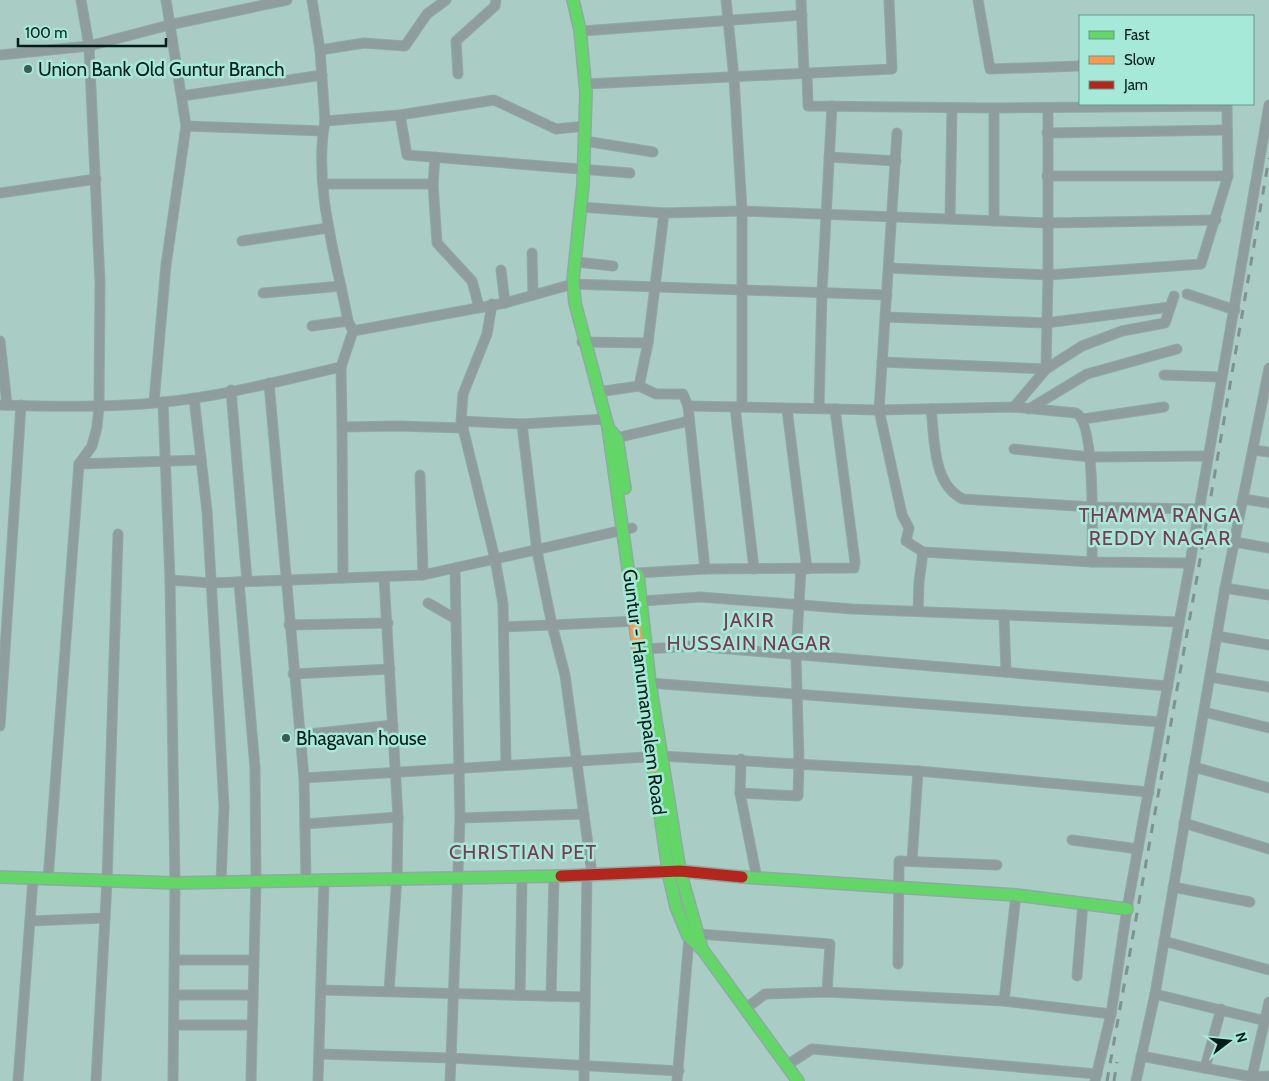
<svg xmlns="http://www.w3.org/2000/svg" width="1269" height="1081" font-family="Cabin,sans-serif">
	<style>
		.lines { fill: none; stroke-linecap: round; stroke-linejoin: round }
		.street-casing { stroke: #8daba3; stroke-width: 11 }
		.fast-casing { stroke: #8daba3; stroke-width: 14 }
		.slow-casing { stroke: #8daba3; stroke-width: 14 }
		.jam-casing { stroke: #8daba3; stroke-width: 14 }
		.street { stroke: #909d9f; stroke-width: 9 }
		.fast { stroke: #63d668; stroke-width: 11 }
		.slow { stroke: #ff974d; stroke-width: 11 }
		.jam { stroke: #b3261e; stroke-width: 11 }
		.rail { stroke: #7e9291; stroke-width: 3; stroke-dasharray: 9 9; stroke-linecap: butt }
		.poi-dot { fill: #3c5b54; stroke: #a6e9d8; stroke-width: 2 }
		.labels { text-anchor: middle; stroke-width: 5; stroke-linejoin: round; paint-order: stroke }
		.poi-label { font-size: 19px; fill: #021d18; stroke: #a6e9d8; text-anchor: start }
		.street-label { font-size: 19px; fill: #021d18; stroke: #a6e9d8 }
		.neighbourhood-label { font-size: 20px; letter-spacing: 1px; fill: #7d3954; stroke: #a6e9d8 }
	</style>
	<rect width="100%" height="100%" fill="#a9cdc4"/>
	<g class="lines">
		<defs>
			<g id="street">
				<polyline points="312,0 320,50 325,121 400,115 494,100 556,129 586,126"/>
				<polyline points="726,0 734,78 742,211 742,407"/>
				<polyline points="801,0 804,74"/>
				<polyline points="978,0 990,69 1080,66"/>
				<polyline points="582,31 802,15"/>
				<polyline points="320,50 364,43 405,46 427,14 446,0"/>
				<polyline points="0,55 89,46 169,25 287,0"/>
				<polyline points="458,74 456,41 495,6 496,0"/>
				<polyline points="807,74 808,106 994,108 1227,106 1228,176 1201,264 1048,275 889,268"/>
				<polyline points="586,84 892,69 889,0"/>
				<polyline points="182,96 322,75"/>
				<polyline points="400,115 407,155 630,173"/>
				<path d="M325 121C313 186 336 257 348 321L353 331"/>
				<polyline points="186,126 323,131"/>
				<polyline points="897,133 879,410 902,515 909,528 906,541 923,552"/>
				<polyline points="1047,133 1227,130"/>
				<polyline points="585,141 653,152"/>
				<polyline points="829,157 896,161"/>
				<polyline points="1047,176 1228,176"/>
				<polyline points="323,184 433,184 437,243 472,281 479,307"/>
				<polyline points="433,184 435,157"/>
				<polyline points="0,193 96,179"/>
				<polyline points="580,207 664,213 742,211 1048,223 1216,220"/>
				<polyline points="950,219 952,108"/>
				<polyline points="994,221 994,108"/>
				<polyline points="242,241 328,228"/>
				<polyline points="532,253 533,295"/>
				<polyline points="577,262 613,266"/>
				<polyline points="501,270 505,303"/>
				<polyline points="263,293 341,286"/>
				<polyline points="1187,294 1235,310"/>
				<polyline points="492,304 487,334 463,394 461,421 522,424 605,419"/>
				<polyline points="886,317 1046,323 1170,307"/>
				<polyline points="312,326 348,321"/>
				<polyline points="0,341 7,405"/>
				<polyline points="582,342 648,343"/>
				<polyline points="882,362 1046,369 1082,346 1122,331 1165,323 1174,296"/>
				<polyline points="341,367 342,427 398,426 463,428 462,423"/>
				<polyline points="1164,375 1221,377"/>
				<polyline points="269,383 304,778 306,880"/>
				<polyline points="639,386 648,343 664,213"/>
				<polyline points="231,390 247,581"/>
				<polyline points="598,392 639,386 656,394 683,394 688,406 705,569"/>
				<polyline points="194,398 207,511 220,733 224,807 221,881"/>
				<polyline points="154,402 166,265 186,126 166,0"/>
				<polyline points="163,402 170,580 175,883 173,1081"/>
				<path d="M0 405C54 407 110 408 164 402 224 396 283 380 341 367L353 331 505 303 573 284 887 295"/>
				<path d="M688 406 879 410 1014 407 1076 413C1096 423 1092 538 1092 562"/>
				<polyline points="735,407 754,569"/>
				<polyline points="1014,407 1046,369 1048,275 1048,108"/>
				<polyline points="819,408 822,291 832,106"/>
				<polyline points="787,409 807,569"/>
				<path d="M931 409C935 439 932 484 963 499L1092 507 1200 509"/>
				<polyline points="1029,409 1087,374 1177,349"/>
				<polyline points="1083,419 1164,407"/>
				<polyline points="522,424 537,551 552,625 638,621"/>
				<polyline points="342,427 343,578"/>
				<polyline points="463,428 495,559 632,528"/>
				<polyline points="612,439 689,421"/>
				<polyline points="1014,449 1090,457 1208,456"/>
				<polyline points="1253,450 1269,452"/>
				<polyline points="79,464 201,460"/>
				<polyline points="420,475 423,575 495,559 503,604 506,765"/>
				<polyline points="1244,499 1269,503"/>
				<polyline points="1235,542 1269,548"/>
				<polyline points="455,568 460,818 451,1058 679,1071"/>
				<polyline points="637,573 705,569 854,568 855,562 835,409"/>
				<polyline points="384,578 398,817 397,877 389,991"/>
				<polyline points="170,580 211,583 423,575"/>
				<polyline points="239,582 255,768 256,881 251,1081"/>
				<polyline points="1225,588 1269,595"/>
				<polyline points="642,601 701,597 852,609 1179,622"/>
				<polyline points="428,603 456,619"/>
				<polyline points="918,611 919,582 923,552 1092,562 1190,563"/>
				<polyline points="1004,615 1006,672"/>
				<polyline points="289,625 388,623"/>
				<polyline points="504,627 552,625 565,675 592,874"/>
				<polyline points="1217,636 1269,645"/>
				<polyline points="646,649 694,646 1168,686"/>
				<polyline points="293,674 390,669"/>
				<polyline points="1210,677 1269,687"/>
				<polyline points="650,683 1161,722"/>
				<polyline points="1204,712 1269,728"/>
				<polyline points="0,726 21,405"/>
				<polyline points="300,735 393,725"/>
				<polyline points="741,759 740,793 757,879"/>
				<polyline points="1194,767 1269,788"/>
				<polyline points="304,778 661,756 918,771 1149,792"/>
				<polyline points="740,793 798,796 799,762 796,656 801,568"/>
				<polyline points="460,818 583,814"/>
				<polyline points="1184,823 1269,849"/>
				<polyline points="305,824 398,817"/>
				<polyline points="1072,840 1138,849"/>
				<polyline points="912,861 918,771"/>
				<polyline points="48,880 79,464 92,446 97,427 99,406 100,283 89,46 81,0"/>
				<polyline points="1173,887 1250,902"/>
				<polyline points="30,921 105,918"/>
				<polyline points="1164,941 1269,970"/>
				<polyline points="176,960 253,960"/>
				<polyline points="898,964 899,861 997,865"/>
				<polyline points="1077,976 1083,903"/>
				<polyline points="321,990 585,997"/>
				<polyline points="1155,994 1266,1021"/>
				<polyline points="175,995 252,995"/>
				<polyline points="520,995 522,877"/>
				<polyline points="551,996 554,877"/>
				<polyline points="1004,1001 1016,895"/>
				<polyline points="745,1009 765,994 827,992 1004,1001 1111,1014"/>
				<polyline points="174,1025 252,1025"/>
				<polyline points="320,1054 451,1058 450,1081"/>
				<polyline points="1141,1056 1252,1077 1269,1076"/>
				<polyline points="787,1065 812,1049 1097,1074"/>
				<polyline points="1205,1068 1221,1009"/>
				<polyline points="18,1081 33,879"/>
				<polyline points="96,1081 107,882 118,534"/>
				<polyline points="318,1081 324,880"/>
				<polyline points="584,1081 587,874"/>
				<polyline points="677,1081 689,938 699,934 830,944 827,992"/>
				<polyline points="1095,1081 1111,1014 1127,909 1190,563 1269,105"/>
				<polyline points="1136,1081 1155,994 1225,588 1269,368"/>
				<polyline points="1251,1081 1269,1002"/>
			</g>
			<g id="fast">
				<polyline points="573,0 580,30 586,92 583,185 573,280 575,303 608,427 629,576"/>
				<polyline points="608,428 617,438 625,488"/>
				<polyline points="638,575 650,683 680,871 702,949"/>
				<polyline points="653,767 669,876 676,907 688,936 702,949 798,1081"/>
				<polyline points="0,877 175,883 561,876"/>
				<polyline points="742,877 1016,895 1127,909"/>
			</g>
			<polyline id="slow" points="629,576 653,767"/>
			<polyline id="jam" points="561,876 680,871 742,877"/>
		</defs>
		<use href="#street" class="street-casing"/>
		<use href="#fast" class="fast-casing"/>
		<use href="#slow" class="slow-casing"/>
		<use href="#jam" class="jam-casing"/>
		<use href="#street" class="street"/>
		<use href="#fast" class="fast"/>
		<use href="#slow" class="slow"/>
		<use href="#jam" class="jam"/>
		<g class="rail">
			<polyline points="1107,1081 1196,583 1269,158"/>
			<polyline points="1114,1081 1117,1062"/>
		</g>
	</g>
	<g class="poi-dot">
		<circle cx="28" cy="69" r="5"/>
		<circle cx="286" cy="738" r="5"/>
	</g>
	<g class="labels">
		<g class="poi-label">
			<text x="38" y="76">Union Bank Old Guntur Branch</text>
			<text x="296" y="745">Bhagavan house</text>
		</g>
		<g class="street-label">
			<text transform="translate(645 692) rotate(83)" y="7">Guntur - Hanumanpalem Road</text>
		</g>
		<g class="neighbourhood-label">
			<text x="1160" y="522">THAMMA RANGA<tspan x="1160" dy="23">REDDY NAGAR</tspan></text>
			<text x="749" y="627">JAKIR<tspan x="749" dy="23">HUSSAIN NAGAR</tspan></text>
			<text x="523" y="859">CHRISTIAN PET</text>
		</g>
	</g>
	<rect x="1079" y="15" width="175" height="90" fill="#a6e9d8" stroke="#64978b"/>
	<rect x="1089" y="31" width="25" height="8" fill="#63d668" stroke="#64978b"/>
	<text x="1124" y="40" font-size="15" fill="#021d18">Fast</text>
	<rect x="1089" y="56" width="25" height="8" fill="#ff974d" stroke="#64978b"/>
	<text x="1124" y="65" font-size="15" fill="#021d18">Slow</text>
	<rect x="1089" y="81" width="25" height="8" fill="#b3261e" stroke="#64978b"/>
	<text x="1124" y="90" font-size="15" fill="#021d18">Jam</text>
	<g transform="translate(1229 1041) rotate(74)" stroke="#a6e9d8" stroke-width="4" paint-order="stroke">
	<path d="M0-4L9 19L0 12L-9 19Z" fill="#021d18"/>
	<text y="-8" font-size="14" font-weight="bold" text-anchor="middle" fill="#021d18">N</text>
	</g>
	<path d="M18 38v8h148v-8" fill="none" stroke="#021d18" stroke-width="2.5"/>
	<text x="25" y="38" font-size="15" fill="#021d18" stroke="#a6e9d8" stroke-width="4" paint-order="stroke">100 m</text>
</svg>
